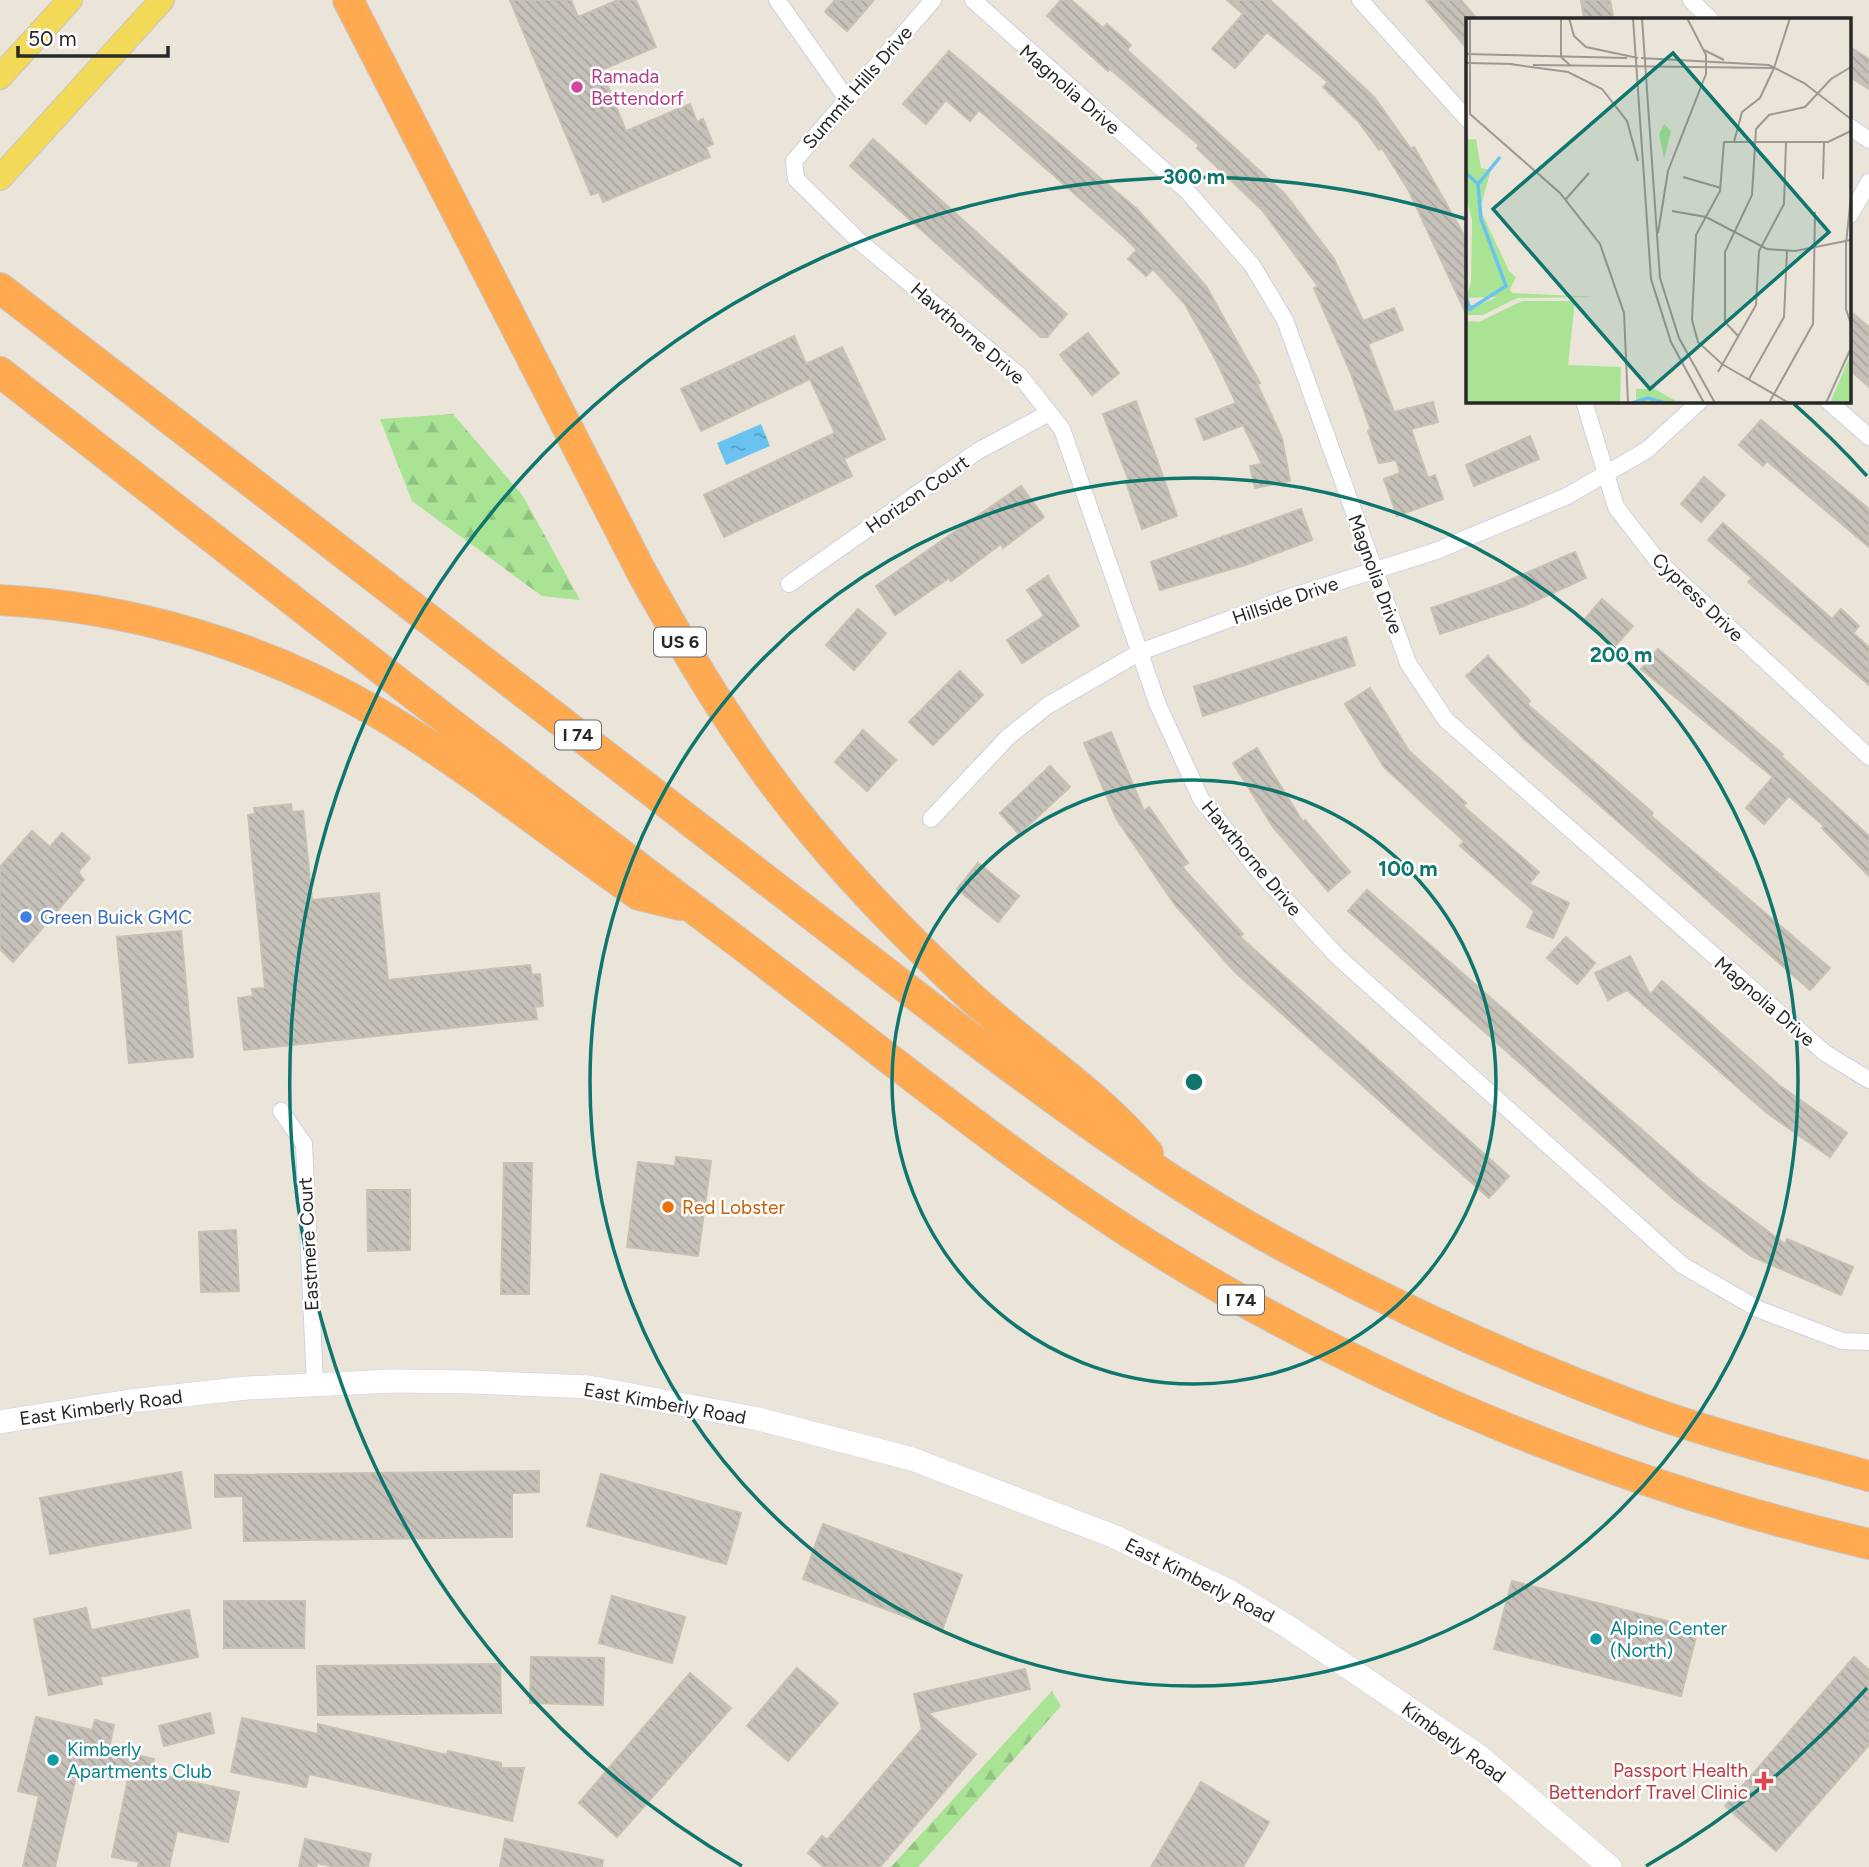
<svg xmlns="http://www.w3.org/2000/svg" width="1869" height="1867" font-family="Figtree,sans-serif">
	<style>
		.forest { fill: url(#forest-firs) }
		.water { fill: url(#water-ripples) }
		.building { fill: url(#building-back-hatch); stroke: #c6c1b3; stroke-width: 2 }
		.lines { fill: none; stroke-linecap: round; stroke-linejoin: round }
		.street-casing { stroke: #ced1e2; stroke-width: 18 }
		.secondary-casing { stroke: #ced1e2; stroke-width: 24 }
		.primary-casing { stroke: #c7c7c7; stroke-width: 26 }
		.highway-casing { stroke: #c7c7c7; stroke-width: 32 }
		.street { stroke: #fff; stroke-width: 16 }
		.secondary { stroke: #fff; stroke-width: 23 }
		.primary { stroke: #f2d957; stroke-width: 24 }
		.highway { stroke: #ffa950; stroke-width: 30 }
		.ring { fill: none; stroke: #0f766e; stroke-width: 3.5 }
		.hotel-dot { fill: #d1479c; stroke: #fff; stroke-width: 2.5 }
		.shop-dot { fill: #3f7fe0; stroke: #fff; stroke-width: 2.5 }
		.food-dot { fill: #e8710a; stroke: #fff; stroke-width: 2.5 }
		.culture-dot { fill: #0f9aa8; stroke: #fff; stroke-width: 2.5 }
		.health-dot { fill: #e0444e; stroke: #fff; stroke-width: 2.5 }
		.labels { text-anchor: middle; stroke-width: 5; stroke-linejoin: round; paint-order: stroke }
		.shield { fill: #fff; stroke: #686868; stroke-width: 2 }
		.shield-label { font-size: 18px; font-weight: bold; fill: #282828 }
		.hotel-label { font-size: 19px; fill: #b23c85; stroke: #fff; text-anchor: start }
		.street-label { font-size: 19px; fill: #282828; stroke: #fff }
		.shop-label { font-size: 19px; fill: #366cbe; stroke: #fff; text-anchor: start }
		.food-label { font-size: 19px; fill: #c56008; stroke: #fff; text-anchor: start }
		.culture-label { font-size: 19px; fill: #0d838f; stroke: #fff; text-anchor: start }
		.health-label { font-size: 19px; fill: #be3a42; stroke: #fff; text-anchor: end }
		.inset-river { fill: none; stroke: #69c2f0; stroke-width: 3.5 }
		.inset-road { fill: none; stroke: #9d9992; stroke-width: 2 }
		.view { fill: #0f766e; fill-opacity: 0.15; stroke: #0f766e; stroke-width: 3.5 }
		.inset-edge { fill: none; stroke: #282828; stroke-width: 3.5 }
		.centre { fill: #0f766e; stroke: #fff; stroke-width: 3.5 }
		.ring-label { font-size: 21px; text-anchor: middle; font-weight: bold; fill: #0f766e; stroke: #fff; stroke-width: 5; stroke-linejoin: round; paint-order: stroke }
	</style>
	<defs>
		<pattern id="forest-firs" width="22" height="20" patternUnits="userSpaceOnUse" patternTransform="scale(1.75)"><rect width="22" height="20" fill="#a9e394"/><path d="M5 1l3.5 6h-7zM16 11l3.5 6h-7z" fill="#91c380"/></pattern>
		<pattern id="water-ripples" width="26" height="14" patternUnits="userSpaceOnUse" patternTransform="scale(1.75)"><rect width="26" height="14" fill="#69c2f0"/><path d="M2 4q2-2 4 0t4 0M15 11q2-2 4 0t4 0" fill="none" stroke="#569ec2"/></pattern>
		<pattern id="building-back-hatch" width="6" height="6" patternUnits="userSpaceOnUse" patternTransform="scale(1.75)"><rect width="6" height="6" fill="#c6c1b9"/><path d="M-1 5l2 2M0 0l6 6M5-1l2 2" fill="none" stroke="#aaa69f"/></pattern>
	</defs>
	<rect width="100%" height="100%" fill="#ebe5d9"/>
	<g class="forest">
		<polygon points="453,414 523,496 580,600 542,596 412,501 380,419"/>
		<polygon points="1052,1691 1061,1706 918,1867 891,1867"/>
	</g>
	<polygon class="water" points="761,424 770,446 726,465 717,443"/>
	<g class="building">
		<polygon points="510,0 571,0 578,17 618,0 636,0 656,47 601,70 626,131 690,104 697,122 703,119 713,144 706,147 710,157 603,202 599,192 591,195"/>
		<polygon points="835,0 874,0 847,31 825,12"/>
		<polygon points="1061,0 1071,0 1103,28 1107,24 1131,45 1127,50 1285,194 1334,259 1363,321 1394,308 1403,330 1368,344 1394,412 1433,402 1438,422 1411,429 1428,478 1435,475 1443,499 1397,516 1384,479 1400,473 1396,460 1379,463 1368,431 1371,430 1350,371 1314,288 1318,286 1262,210 1197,148 1199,145 1110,69 1108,71 1047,16"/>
		<polygon points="1227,0 1270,0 1374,97 1411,149 1414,147 1468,242 1468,318 1409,191 1382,148 1379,150 1358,121 1323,87 1328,82 1267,32 1235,68 1212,49 1243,14"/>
		<polygon points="1426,0 1461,0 1477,19 1468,19 1468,50"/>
		<polygon points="1581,0 1610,0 1613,16 1584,19"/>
		<polygon points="1850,47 1869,59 1869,89 1850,77"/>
		<polygon points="949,51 1137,209 1206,286 1260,383 1257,384 1282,438 1290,481 1255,488 1250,466 1262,464 1243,425 1204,440 1196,419 1236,403 1217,362 1185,304 1153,269 1146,276 1128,259 1137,250 1124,237 979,110 970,121 946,100 926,124 903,104"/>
		<polygon points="873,139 1067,314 1047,337 1041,337 850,166"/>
		<polygon points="1850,311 1869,327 1869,387 1850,370"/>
		<polygon points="1088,333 1119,373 1092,395 1060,355"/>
		<polygon points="794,336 806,364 842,347 885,439 844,459 852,476 724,537 704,495 835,433 810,379 701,431 681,389"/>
		<polygon points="1136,401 1177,516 1142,529 1126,482 1129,481 1103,414"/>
		<polygon points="1761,420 1869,509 1869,547 1767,461 1763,466 1739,445"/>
		<polygon points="1530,436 1539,459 1474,486 1466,465"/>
		<polygon points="1704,477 1725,495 1701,522 1681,504"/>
		<polygon points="1021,486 1044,517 1003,548 1001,544 951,581 949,578 895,615 876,586"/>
		<polygon points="1301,509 1312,540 1245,565 1160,590 1151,562"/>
		<polygon points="1723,523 1832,619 1841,609 1859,626 1853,633 1869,647 1869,685 1748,582 1752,578 1708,540"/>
		<polygon points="1575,552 1586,578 1524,606 1440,634 1431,608 1498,585"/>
		<polygon points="1048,576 1079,626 1022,663 1007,640 1044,616 1027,590"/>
		<polygon points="1602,599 1633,626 1616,645 1585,619"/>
		<polygon points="858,609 886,633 854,670 826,645"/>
		<polygon points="1346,637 1355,665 1203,716 1194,687"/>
		<polygon points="1658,649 1783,754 1781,756 1869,836 1869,876 1822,828 1824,826 1789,796 1764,824 1746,808 1773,777 1641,669"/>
		<polygon points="1488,656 1530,701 1527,704 1653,813 1651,816 1830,968 1810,990 1524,739 1466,676"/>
		<polygon points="960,671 983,695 933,745 909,722"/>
		<polygon points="1370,688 1409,751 1466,803 1463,806 1539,872 1529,884 1569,903 1553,938 1527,927 1534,911 1460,846 1464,841 1384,767 1345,704"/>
		<polygon points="863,730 896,760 867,791 835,762"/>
		<polygon points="1111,732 1144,811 1149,807 1188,863 1182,867 1243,934 1240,937 1509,1176 1489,1198 1235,972 1175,905 1116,818 1084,743"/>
		<polygon points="1257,748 1303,822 1305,820 1350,872 1328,891 1273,827 1233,763"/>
		<polygon points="1050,766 1070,787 1019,834 1000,813"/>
		<polygon points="291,804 292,812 303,811 312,900 379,893 388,980 530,965 532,975 540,974 543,1006 535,1007 537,1019 244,1050 238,998 253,996 252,989 265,988 248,815 255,814 254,808"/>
		<polygon points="32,831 50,847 62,833 90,858 78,872 84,880 13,962 0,949 0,867"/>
		<polygon points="978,863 1019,896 998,922 957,889"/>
		<polygon points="1367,890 1704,1184 1785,1244 1787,1239 1853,1267 1841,1295 1751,1256 1676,1201 1348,911"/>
		<polygon points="181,931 193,1057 129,1063 117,937"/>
		<polygon points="1566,937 1595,963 1577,984 1547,958"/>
		<polygon points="1630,956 1650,995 1662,981 1779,1085 1847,1133 1830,1157 1767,1113 1627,990 1608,1000 1595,973"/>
		<polygon points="676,1157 711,1161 698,1256 627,1247 638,1162 675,1166"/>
		<polygon points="504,1163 532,1163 529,1294 501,1294"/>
		<polygon points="367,1190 410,1190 410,1250 368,1251"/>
		<polygon points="236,1230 239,1291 201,1292 199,1232"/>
		<polygon points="539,1471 539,1492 512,1493 512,1537 244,1541 243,1496 215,1497 215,1475"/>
		<polygon points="181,1472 191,1528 50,1554 40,1498"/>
		<polygon points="601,1474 741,1513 726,1564 587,1526"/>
		<polygon points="823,1524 962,1575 942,1630 803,1579"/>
		<polygon points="1512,1581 1698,1629 1681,1696 1494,1649"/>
		<polygon points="612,1596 685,1617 672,1663 599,1643"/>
		<polygon points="224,1601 305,1601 304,1648 224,1648"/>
		<polygon points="86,1608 91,1630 189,1610 198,1657 100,1677 102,1684 49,1695 34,1619"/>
		<polygon points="531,1657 604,1658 603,1705 530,1703"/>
		<polygon points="1854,1657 1869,1670 1869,1745 1776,1851 1725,1806"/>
		<polygon points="500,1664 501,1713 318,1715 317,1666"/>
		<polygon points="797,1668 838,1703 788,1761 747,1726"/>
		<polygon points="1025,1669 1030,1689 928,1713 976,1754 880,1867 824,1867 808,1853 822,1836 827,1840 922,1729 914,1694"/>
		<polygon points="690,1673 731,1708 617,1837 579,1803"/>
		<polygon points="210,1713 214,1733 164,1746 159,1726"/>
		<polygon points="36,1717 92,1730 95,1720 114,1725 109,1749 154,1759 150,1773 239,1792 228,1842 177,1831 169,1867 138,1867 139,1862 112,1857 128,1779 78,1768 55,1867 23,1867 39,1796 18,1791"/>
		<polygon points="242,1718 318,1734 318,1724 447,1755 448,1751 501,1763 501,1768 524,1768 512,1821 309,1774 306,1787 231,1772"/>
		<polygon points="1201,1782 1269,1822 1243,1867 1151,1867"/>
		<polygon points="305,1839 371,1854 368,1867 335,1867 317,1863 316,1867 299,1867"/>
		<polygon points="505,1839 603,1860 602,1867 500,1867"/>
	</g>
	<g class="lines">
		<defs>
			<g id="street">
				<polyline points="777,0 847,99"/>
				<polyline points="933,0 794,161 796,179 859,241 1020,376 1062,429 1158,705 1201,799 1257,869 1338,957 1682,1265 1758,1309 1842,1341 1869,1342"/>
				<polyline points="973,0 1187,191 1252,265 1285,320 1408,663 1446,720 1825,1053 1869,1080"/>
				<polyline points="1360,0 1468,120"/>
				<polyline points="1691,0 1710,19"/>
				<polyline points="1850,127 1869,140"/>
				<polyline points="1850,215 1869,182"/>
				<polyline points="1584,401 1616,507 1657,560 1869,757"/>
				<polyline points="1828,401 1869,437"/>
				<polyline points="789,584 978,451 1049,413"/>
				<polyline points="931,819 1008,737 1047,706 1140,652 1287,598 1436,551 1567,496 1647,450 1700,401"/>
				<polyline points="281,1111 304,1144 315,1384"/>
			</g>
			<polyline id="secondary" points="0,1422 130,1401 247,1388 393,1381 471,1382 589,1387 759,1419 912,1459 1113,1536 1231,1592 1290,1628 1479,1756 1610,1867"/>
			<g id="primary">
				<polyline points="0,77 70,0"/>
				<polyline points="0,178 162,0"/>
			</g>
			<g id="highway">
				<path d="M348 0 641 571C693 665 749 758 819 840 862 891 909 939 958 985 1019 1044 1094 1088 1148 1153"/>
				<path d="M0 288 945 1018C1049 1097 1154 1174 1267 1237 1384 1302 1507 1358 1632 1405 1709 1434 1790 1454 1869 1476"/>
				<path d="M0 372C244 562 487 754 735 940 878 1048 1015 1163 1168 1257 1384 1389 1622 1486 1869 1544"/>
				<path d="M0 600C132 607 263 646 378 713 469 767 552 835 639 895L680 905"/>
			</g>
		</defs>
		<use href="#street" class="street-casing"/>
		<use href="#secondary" class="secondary-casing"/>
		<use href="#primary" class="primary-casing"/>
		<use href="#highway" class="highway-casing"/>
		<use href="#street" class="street"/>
		<use href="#secondary" class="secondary"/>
		<use href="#primary" class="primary"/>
		<use href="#highway" class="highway"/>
	</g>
	<g class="ring">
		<circle cx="1194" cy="1082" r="302"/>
		<circle cx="1194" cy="1082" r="604"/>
		<path d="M1867 1688A905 905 0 0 1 1646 1866M742 1866A905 905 0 0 1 1466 219M1794 404A905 905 0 0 1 1867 476"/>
	</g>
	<circle class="hotel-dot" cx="577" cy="87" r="7"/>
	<circle class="shop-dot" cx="26" cy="917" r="7"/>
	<circle class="food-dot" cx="668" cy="1207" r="7"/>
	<g class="culture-dot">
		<circle cx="1596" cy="1639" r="7"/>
		<circle cx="53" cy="1760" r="7"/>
	</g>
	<path class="health-dot" d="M1760.5 1770.5h7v7h7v7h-7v7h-7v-7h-7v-7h7z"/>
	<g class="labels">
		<g class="shield">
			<rect x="654" y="627.5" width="52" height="29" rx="5"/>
			<rect x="555" y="720.5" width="46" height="29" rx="5"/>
			<rect x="1218" y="1285.5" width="46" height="29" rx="5"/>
		</g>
		<g class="shield-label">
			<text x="680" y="648">US 6</text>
			<text x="578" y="741">I 74</text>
			<text x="1241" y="1306">I 74</text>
		</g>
		<g class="hotel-label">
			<text x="591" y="83">Ramada<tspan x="591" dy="22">Bettendorf</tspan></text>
		</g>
		<g class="street-label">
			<text transform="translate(857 87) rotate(-49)" y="7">Summit Hills Drive</text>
			<text transform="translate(1070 89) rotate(41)" y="7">Magnolia Drive</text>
			<text transform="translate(968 333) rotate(41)" y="7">Hawthorne Drive</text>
			<text transform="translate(917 494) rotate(-35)" y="7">Horizon Court</text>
			<text transform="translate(1376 574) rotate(70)" y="7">Magnolia Drive</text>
			<text transform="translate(1698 597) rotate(44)" y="7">Cypress Drive</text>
			<text transform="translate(1285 600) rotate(-19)" y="7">Hillside Drive</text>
			<text transform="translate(1252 858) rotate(50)" y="7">Hawthorne Drive</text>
			<text transform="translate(1765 1001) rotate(41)" y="7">Magnolia Drive</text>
			<text transform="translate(308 1244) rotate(-93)" y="7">Eastmere Court</text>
			<text transform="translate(665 1403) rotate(10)" y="7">East Kimberly Road</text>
			<text transform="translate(101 1407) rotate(-8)" y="7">East Kimberly Road</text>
			<text transform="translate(1200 1580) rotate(27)" y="7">East Kimberly Road</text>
			<text transform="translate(1454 1742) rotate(36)" y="7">Kimberly Road</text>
		</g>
		<g class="shop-label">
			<text x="40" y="924">Green Buick GMC</text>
		</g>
		<g class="food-label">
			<text x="682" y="1214">Red Lobster</text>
		</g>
		<g class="culture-label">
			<text x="1610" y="1635">Alpine Center<tspan x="1610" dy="22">(North)</tspan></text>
			<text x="67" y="1756">Kimberly<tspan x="67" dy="22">Apartments Club</tspan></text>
		</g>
		<g class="health-label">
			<text x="1748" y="1777">Passport Health<tspan x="1748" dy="22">Bettendorf Travel Clinic</tspan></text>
		</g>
	</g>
	<g transform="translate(1466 18)">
		<rect width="385" height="385" fill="#ebe5d9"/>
		<path d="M56 283H109L102 347 155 349 154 385H0V303L13 304Z" fill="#a9e394"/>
		<path d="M198 106 205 113 198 141 193 116ZM0 121H10L15 150 25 152 14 191 43 253 50 259 44 271 46 275 131 279 51 280 17 297H0V287H13L31 279 0 280 5 264 6 202 0 178Z" fill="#a9e394"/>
		<path d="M385 338V385H364L381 345ZM170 371H189L213 385H170Z" fill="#a9e394"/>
		<path class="inset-river" d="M0 155 12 166 15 201 40 268 4 291 0 279M13 165 34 139M166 385 182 380 199 385"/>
		<path class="inset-road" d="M4 0V96L94 175 134 226 158 295 162 385M95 0V39L105 48M103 0 108 18 120 29 172 40M167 0 185 261 205 324 238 385M176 0 194 260 213 320 249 385M238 32 258 42M0 36 161 40M175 40 303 47 338 65 385 101M1 45 47 46M44 46 102 54 136 71 161 103 172 143M67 47 308 50M308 50 324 0M268 124 276 94 294 80 308 50M217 159 255 170M357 161 358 124M385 178 380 226V291L385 306M100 181 123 155M206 193 240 199 301 231 329 233 385 222M192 215 202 153 240 56V37L221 0M273 319 259 304V234L286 177 290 111 303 97 339 89 365 61 385 49M252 354 290 287 293 233 318 186 320 124M283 361 318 299 321 233M303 385 347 306 349 194M323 385 256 346 232 324 226 302 230 217 254 173 258 124H362L385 113M360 385 385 330"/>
		<path class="view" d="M207 35 363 214 184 371 27 191Z"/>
		<rect width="385" height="385" class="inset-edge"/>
	</g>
	<circle cx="1194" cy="1082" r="10" class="centre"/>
	<g class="ring-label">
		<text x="1194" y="184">300 m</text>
		<text x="1621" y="662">200 m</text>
		<text x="1408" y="876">100 m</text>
	</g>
	<path d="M18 46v10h150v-10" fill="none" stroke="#282828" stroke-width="3.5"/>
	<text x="28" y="46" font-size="21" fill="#282828" stroke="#ffffff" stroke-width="5" paint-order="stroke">50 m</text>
</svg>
